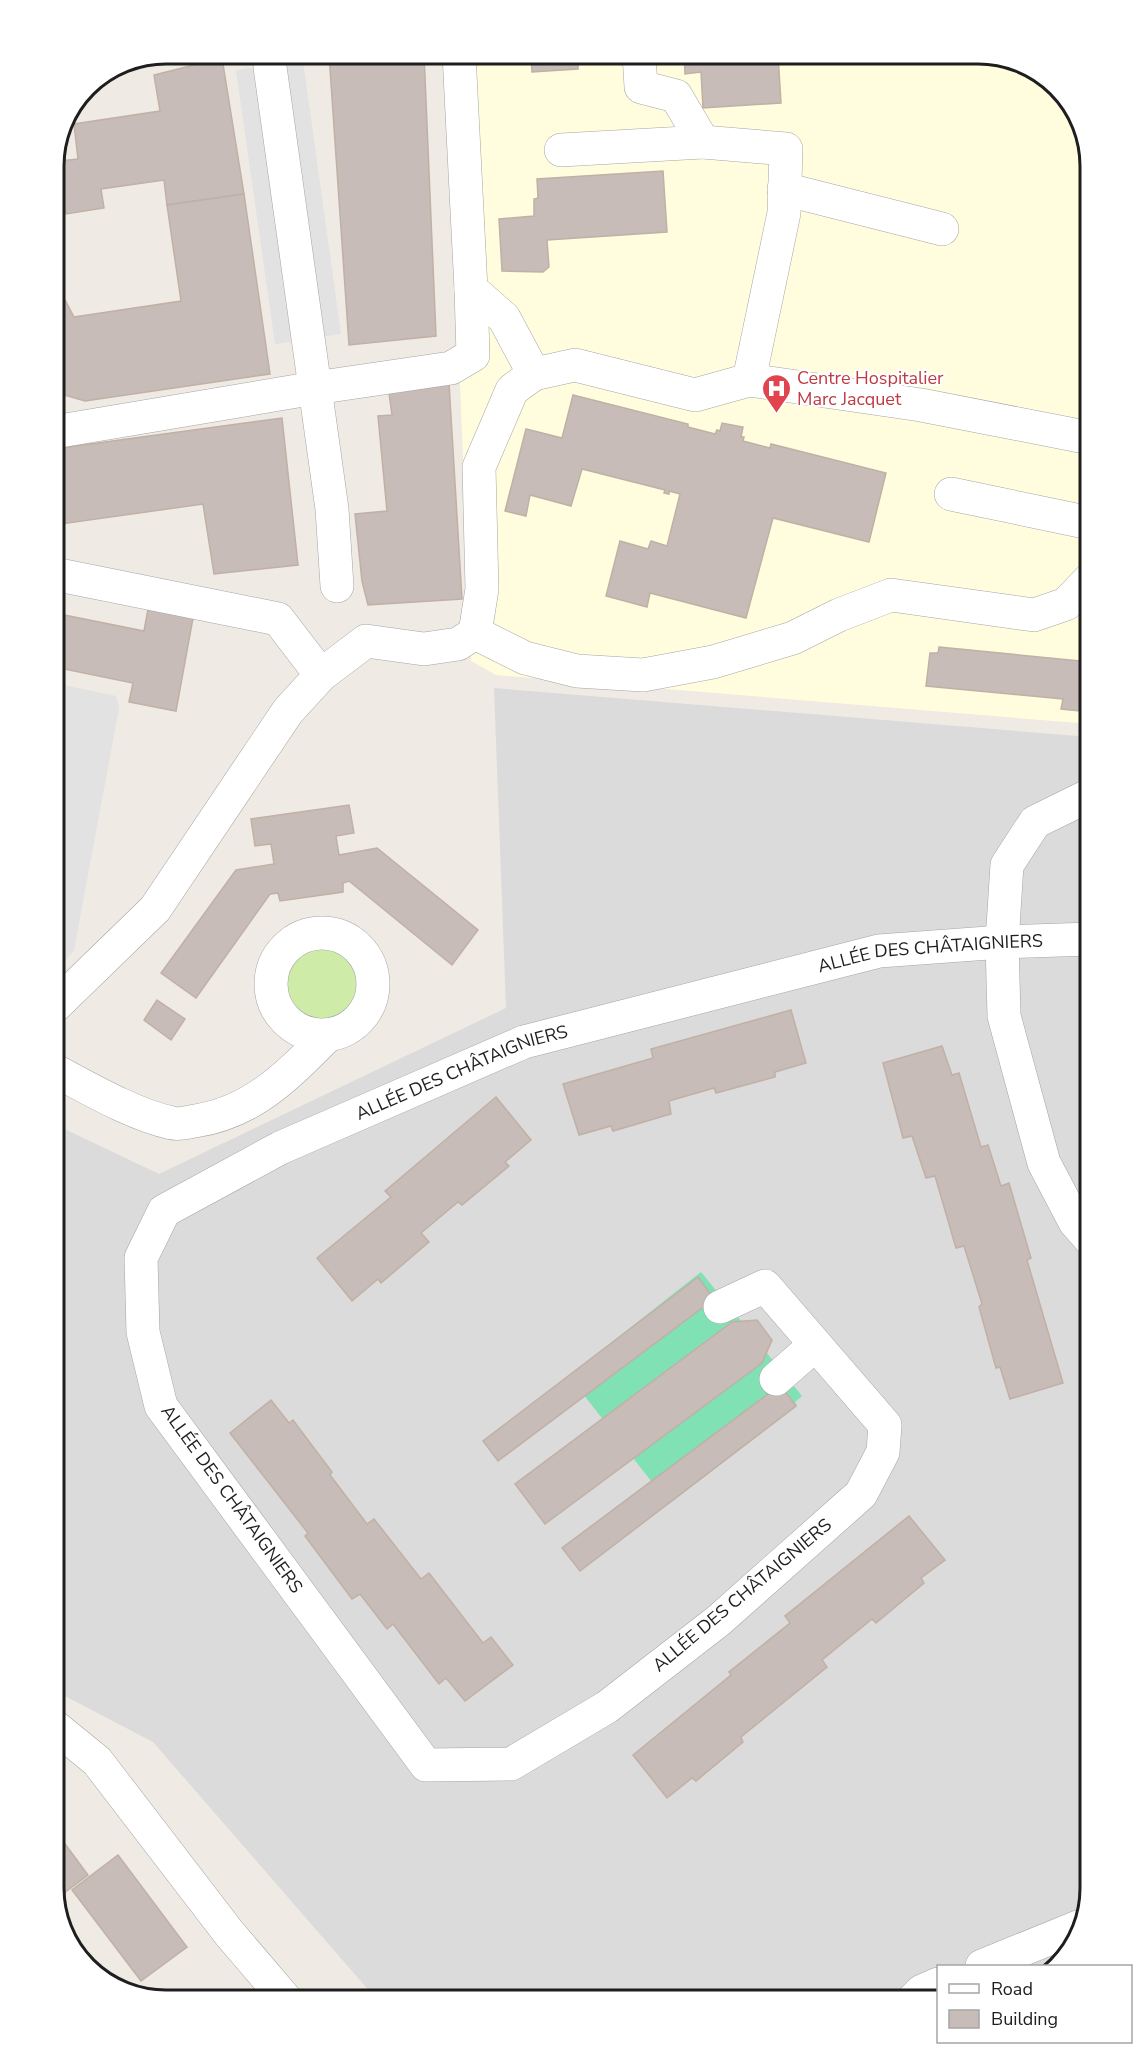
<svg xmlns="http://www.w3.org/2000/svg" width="1144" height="2055" font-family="'Nunito Sans',sans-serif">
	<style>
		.residential { fill: #dcdbdb }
		.education { fill: #fffddd }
		.grass { fill: #ceeba7 }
		.pitch { fill: #7fe1b4 }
		.parking { fill: #e2e2e2 }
		.building { fill: #c7bcb7; stroke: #c1b0a5; stroke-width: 1.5 }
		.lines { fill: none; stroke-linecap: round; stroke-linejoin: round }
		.minor-casing { stroke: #a5a5a5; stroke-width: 34 }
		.minor { stroke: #fff; stroke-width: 33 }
		.labels { text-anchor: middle; stroke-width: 4.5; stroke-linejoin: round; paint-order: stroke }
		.health-label { font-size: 18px; fill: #be3a42; stroke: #fff; text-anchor: start }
		.street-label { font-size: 18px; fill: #1e1e1e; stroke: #fff }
		.rim { fill: none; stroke: #1e1e1e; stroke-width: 3 }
	</style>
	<rect width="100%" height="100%" fill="#efeae3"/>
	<g class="residential">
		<polygon points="855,54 986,54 1027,68 855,55"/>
		<polygon points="494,688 1090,737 1090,1889 1071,1952 1053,1966 938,1966 938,2001 378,2001 153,1742 59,1693 54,1685 54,1124 159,1174 506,1008"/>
	</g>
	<polygon class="education" points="447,54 855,54 1027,68 1041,73 1081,123 1090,166 1090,724 496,675 471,661"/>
	<circle class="grass" cx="323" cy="984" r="42"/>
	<polygon class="pitch" points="701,1272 802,1396 795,1402 797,1405 669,1504 569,1376"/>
	<g class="parking">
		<polygon points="303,61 341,334 275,344 236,70"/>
		<polygon points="54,683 116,696 119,708 74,950 54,974"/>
	</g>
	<g class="building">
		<polygon points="329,54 424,54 436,336 349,345"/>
		<polygon points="531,54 578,54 578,69 532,72"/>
		<polygon points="684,54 722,54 722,57 778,54 781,103 703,108 701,72 685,74"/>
		<polygon points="222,58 244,194 167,205 164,180 101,189 104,208 66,214 60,161 78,159 74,124 160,111 154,75"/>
		<polygon points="663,171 667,232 547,240 549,267 543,272 502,271 499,219 534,216 534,199 538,198 537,179"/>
		<polygon points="244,194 270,374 85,401 54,392 54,297 65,300 74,317 181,301 167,205"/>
		<polygon points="449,383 462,599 368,605 362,581 355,514 387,511 378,416 392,415 389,393"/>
		<polygon points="573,395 688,424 688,427 715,434 717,430 720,431 722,423 743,427 741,437 744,437 743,441 770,448 771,444 886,473 869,542 773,518 746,618 650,593 647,607 606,596 620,541 648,549 651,541 667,546 680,494 669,491 669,494 664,493 665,490 582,469 571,506 530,495 526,516 505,511 526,429 562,438"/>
		<polygon points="282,418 298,565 214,574 203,504 54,525 54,449"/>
		<polygon points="148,609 193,618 176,711 129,702 133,683 54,667 54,613 144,631"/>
		<polygon points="939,647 1090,662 1090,712 1061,709 1063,699 926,686 930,653 938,653"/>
		<polygon points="349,805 354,833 336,836 339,855 377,848 478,930 452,965 349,881 343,883 343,892 280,901 278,893 270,894 196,998 161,973 236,870 274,864 271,844 255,846 251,819"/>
		<polygon points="157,1000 185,1019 171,1040 144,1020"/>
		<polygon points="791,1010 806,1063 775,1072 775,1077 716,1093 714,1088 669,1101 671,1114 613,1131 611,1126 579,1135 563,1084 653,1058 651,1049"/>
		<polygon points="942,1046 952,1075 959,1073 981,1147 988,1145 1001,1186 1009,1183 1031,1258 1027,1260 1063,1383 1010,1399 1000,1367 996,1368 979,1307 982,1304 964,1246 956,1248 935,1176 926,1178 912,1136 903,1138 883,1063"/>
		<polygon points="496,1097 531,1140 505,1162 509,1166 462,1205 458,1202 421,1233 429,1242 381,1283 378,1279 352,1301 317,1258 391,1197 385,1191"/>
		<polygon points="698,1277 714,1299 498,1461 483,1441"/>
		<polygon points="757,1320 772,1340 762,1363 545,1524 515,1484 732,1322"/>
		<polygon points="780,1385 796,1406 580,1571 562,1548"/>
		<polygon points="271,1400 289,1423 293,1420 332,1472 330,1475 367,1524 374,1519 421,1579 429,1573 483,1643 491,1637 513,1665 465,1701 446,1678 439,1684 393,1624 387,1629 360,1594 352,1599 305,1536 308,1533 230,1433"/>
		<polygon points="909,1516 945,1560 921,1578 924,1583 876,1623 872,1619 822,1660 827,1667 741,1737 743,1742 696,1781 692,1778 667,1798 633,1755 731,1675 729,1672 790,1623 785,1616"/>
		<polygon points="57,1833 88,1875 56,1899 54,1889 54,1836"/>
		<polygon points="118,1855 187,1947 141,1981 72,1890"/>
	</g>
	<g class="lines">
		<defs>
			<g id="minor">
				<polyline points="459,54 471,289 504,318 534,374"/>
				<polyline points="639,54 641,87 676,96 703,142 786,149 784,213 749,380"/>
				<polyline points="270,67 332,509 337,586"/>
				<polyline points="561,150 703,142"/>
				<polyline points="784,189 942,229"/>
				<polyline points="54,432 315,388 451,368 473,355 471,289"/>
				<polyline points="951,494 1090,523"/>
				<polyline points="54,574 278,619 321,675"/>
				<polyline points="475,633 482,589 479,467 512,390 534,374 575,365 695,395 749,380 921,405 1090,438"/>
				<polyline points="475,633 525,658 577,671 643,675 713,662 793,638 839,615 891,595 1034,615 1066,604 1090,579"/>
				<circle cx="322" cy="984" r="51"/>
				<polyline points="54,1007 155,909 288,711 321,675 366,641 424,649 458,644 475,633"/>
				<path d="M54 1070C88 1088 134 1115 172 1123 179 1125 188 1122 195 1121 254 1112 288 1075 328 1035"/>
				<polyline points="1090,1239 1075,1222 1044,1163 1004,1016 1002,942 1007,865 1035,822 1090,795"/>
				<path id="s1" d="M720 1307 765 1286 885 1425 883 1452 861 1494 718 1621 607 1707 511 1764 426 1765 161 1406 143 1332 141 1258 164 1211 280 1148 524 1042 879 951 1002 942 1090 939"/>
				<polyline points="776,1379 815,1345"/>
				<polyline points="54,1726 97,1761 229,1933 287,2001"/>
				<polyline points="982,1966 1078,1927"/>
				<polyline points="912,2001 922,1991 938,1984"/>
			</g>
		</defs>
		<use href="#minor" class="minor-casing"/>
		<use href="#minor" class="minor"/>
	</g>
	<defs>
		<symbol id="hospital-pin" viewBox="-11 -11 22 30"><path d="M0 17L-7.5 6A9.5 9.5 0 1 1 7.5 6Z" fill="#e0444e" stroke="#fff"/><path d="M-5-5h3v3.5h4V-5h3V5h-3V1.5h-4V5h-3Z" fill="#fff"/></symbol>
	</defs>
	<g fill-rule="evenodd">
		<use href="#hospital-pin" x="760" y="372" width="33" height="45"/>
	</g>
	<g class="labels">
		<g class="health-label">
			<text x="797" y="384">Centre Hospitalier<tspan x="797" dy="21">Marc Jacquet</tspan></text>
		</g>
		<g class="street-label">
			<text dy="6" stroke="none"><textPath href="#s1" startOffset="2300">ALLÉE DES CHÂTAIGNIERS</textPath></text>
			<text dy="6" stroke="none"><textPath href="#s1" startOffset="1814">ALLÉE DES CHÂTAIGNIERS</textPath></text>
			<text transform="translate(232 1499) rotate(54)" y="6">ALLÉE DES CHÂTAIGNIERS</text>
			<text transform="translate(742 1595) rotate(-40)" y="6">ALLÉE DES CHÂTAIGNIERS</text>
		</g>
	</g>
	<path d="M0 0H1144V2055H0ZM166 64H978A102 102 0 0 1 1080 166V1888A102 102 0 0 1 978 1990H166A102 102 0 0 1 64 1888V166A102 102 0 0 1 166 64Z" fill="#fff" fill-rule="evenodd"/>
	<path class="rim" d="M166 64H978A102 102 0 0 1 1080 166V1888A102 102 0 0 1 978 1990H166A102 102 0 0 1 64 1888V166A102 102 0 0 1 166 64Z"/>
	<rect x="937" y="1965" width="195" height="78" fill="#ffffff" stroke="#a5a5a5" stroke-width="1.5"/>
	<rect x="949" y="1984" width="30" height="9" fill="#ffffff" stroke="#a5a5a5" stroke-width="1.5"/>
	<text x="991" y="1995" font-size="18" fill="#1e1e1e">Road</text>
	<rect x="949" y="2010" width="30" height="18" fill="#c7bcb7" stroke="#a5a5a5" stroke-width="1.5"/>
	<text x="991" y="2025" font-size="18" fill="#1e1e1e">Building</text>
</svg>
